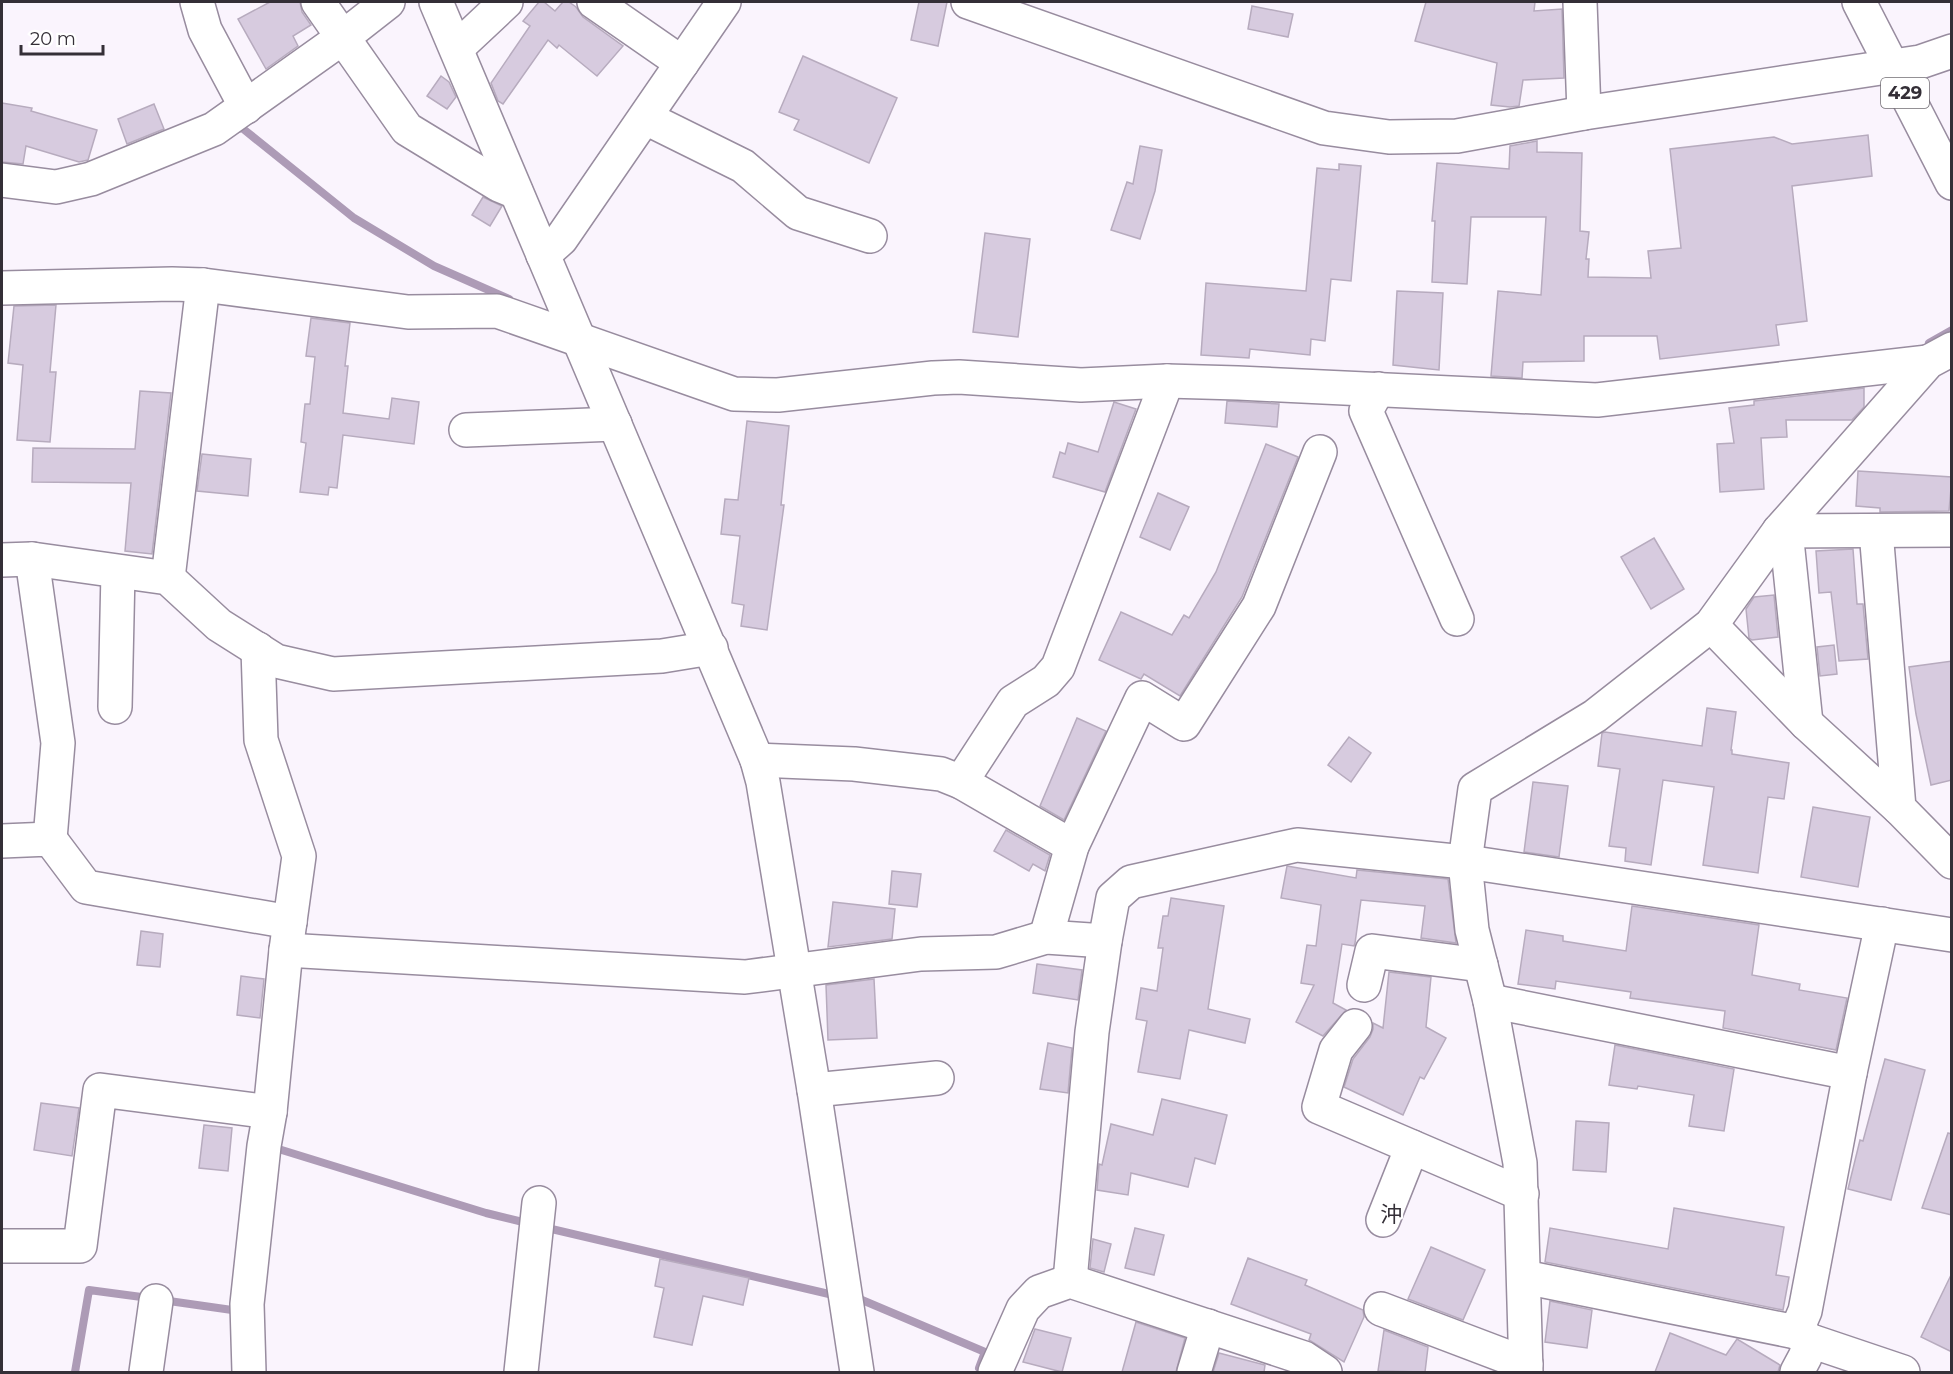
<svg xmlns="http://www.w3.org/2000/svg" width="1953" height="1374" font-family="Montserrat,'Noto Sans JP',sans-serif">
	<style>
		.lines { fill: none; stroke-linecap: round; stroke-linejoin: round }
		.stream { stroke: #ad9bb6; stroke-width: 8 }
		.building { fill: #d7cbdf; stroke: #b7abbe; stroke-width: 1.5 }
		.minor-casing { stroke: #988c9f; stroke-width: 36 }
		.highway-casing { stroke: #988c9f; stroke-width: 36 }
		.minor { stroke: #fff; stroke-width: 33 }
		.highway { stroke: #fff; stroke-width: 33 }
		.labels { text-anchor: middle; stroke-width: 4.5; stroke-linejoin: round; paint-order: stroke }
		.shield { fill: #fff; stroke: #716d73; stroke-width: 1.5 }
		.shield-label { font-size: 18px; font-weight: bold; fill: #342f37 }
		.quarter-label { font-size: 22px; fill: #342f37; stroke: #fff }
	</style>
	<rect width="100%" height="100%" fill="#faf4fd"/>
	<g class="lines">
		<g class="stream">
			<polyline points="232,131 242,128 354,218 434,266 509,299"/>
			<polyline points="1929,343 1952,330"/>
			<polyline points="272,1148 272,1147 486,1213 531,1224"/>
			<polyline points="543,1227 829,1294"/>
			<polyline points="162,1300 239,1311"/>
			<polyline points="862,1300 985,1352 979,1368 983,1369"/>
			<polyline points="75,1372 89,1290 149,1298"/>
		</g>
	</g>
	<g class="building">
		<polygon points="270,2 300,2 302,12 311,25 293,36 298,46 266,69 238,19"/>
		<polygon points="539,2 544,2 555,11 563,2 569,2 576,7 583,17 623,46 597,76 559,45 557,48 548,40 503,104 498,101 491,83 530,26 523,21"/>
		<polygon points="919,2 947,2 938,46 911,40"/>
		<polygon points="1426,2 1535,2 1534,11 1562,9 1564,78 1523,80 1519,106 1510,107 1491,105 1497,63 1415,41"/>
		<polygon points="1252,6 1293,14 1288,37 1248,29"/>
		<polygon points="803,56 897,98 869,163 794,130 799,120 779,112"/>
		<polygon points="441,76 449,82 456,97 447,109 427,96"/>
		<polygon points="2,103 32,108 31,111 97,130 88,160 79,162 26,146 23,164 2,162"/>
		<polygon points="154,104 164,129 127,144 118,119"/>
		<polygon points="1868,135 1872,176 1792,186 1807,321 1776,325 1779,345 1660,359 1657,336 1584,336 1584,361 1523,362 1522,378 1491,376 1498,291 1541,295 1546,217 1471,217 1467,284 1432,282 1435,221 1432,221 1437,163 1509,169 1510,146 1537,141 1537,152 1582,153 1580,231 1589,232 1586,259 1589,259 1588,277 1651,278 1648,251 1681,248 1670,149 1774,137 1792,144"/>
		<polygon points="1140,146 1162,150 1155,191 1140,239 1111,230 1127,182 1133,184"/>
		<polygon points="1339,164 1361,166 1351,281 1331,279 1325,341 1311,339 1310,355 1250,349 1249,358 1201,355 1206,283 1306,291 1317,168 1339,170"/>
		<polygon points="483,197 502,206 490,226 472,215"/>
		<polygon points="985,233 1030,239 1018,337 973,332"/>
		<polygon points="1397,291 1443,293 1439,370 1393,365"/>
		<polygon points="56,305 50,372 56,372 50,442 17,440 23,365 8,363 14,306"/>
		<polygon points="311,318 350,323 345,366 348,366 343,413 389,419 392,398 419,402 414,444 343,435 337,488 329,487 328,495 300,492 306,443 301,442 305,404 310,404 315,357 306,356"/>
		<polygon points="1864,388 1864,407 1852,420 1786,420 1787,437 1761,438 1764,489 1720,492 1717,444 1734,443 1729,408 1754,405 1754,401"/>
		<polygon points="140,391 171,393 152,554 125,551 131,483 32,482 33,448 135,449"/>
		<polygon points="1227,401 1279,404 1277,427 1225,423"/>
		<polygon points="1114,402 1136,409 1105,492 1053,477 1060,452 1065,454 1068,443 1098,452"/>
		<polygon points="747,421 789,426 781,505 784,505 767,630 741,626 744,605 732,603 740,536 721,534 725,499 738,500"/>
		<polygon points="1266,444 1298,457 1242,597 1180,696 1144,674 1141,679 1099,660 1121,612 1172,635 1184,615 1189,618 1216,572"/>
		<polygon points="202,454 251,459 248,496 197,491"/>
		<polygon points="1858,471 1952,477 1949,511 1880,512 1880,508 1856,506"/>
		<polygon points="1158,493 1189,507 1170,550 1140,537"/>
		<polygon points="1654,538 1684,589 1651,609 1621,557"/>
		<polygon points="1853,549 1857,604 1863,604 1868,659 1839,661 1831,592 1819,593 1816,551"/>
		<polygon points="1774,595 1778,637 1752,640 1749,638 1746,609 1754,597"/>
		<polygon points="1834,645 1837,674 1820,676 1817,647"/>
		<polygon points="1952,661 1952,780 1931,785 1916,714 1909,667"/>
		<polygon points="1707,708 1736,712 1731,750 1732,750 1732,754 1789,763 1784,799 1768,797 1758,873 1703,865 1714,787 1663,780 1651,865 1625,861 1626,848 1609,846 1620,769 1598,766 1602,733 1605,732 1702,746"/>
		<polygon points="1077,718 1106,731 1064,820 1040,806"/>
		<polygon points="1349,737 1371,753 1351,782 1328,765"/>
		<polygon points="1533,782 1568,786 1559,857 1524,852"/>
		<polygon points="1813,807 1870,817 1858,887 1801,877"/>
		<polygon points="1006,830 1050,855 1045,871 1033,864 1029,871 994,851"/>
		<polygon points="1287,866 1356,878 1357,870 1448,879 1456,943 1421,938 1425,906 1361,900 1355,943 1354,946 1342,944 1333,1003 1346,1010 1323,1036 1296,1022 1314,985 1301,983 1307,945 1316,946 1321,905 1281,898"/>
		<polygon points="892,871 921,874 917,907 889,904"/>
		<polygon points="1171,898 1224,906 1208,1009 1250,1019 1245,1043 1189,1030 1180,1079 1138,1072 1147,1021 1136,1019 1141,988 1157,991 1163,948 1158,948 1163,916 1168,916"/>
		<polygon points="833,902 895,909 892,939 828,947"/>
		<polygon points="1632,906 1759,925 1752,975 1800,984 1799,990 1847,998 1836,1050 1723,1028 1725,1011 1630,998 1631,992 1556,981 1555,989 1518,984 1526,930 1563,936 1563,941 1626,951"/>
		<polygon points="141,931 163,934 160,967 137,965"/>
		<polygon points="1037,964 1082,970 1078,1000 1033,993"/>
		<polygon points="1389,972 1431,977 1426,1027 1446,1038 1424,1079 1420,1077 1403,1115 1344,1087 1353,1059 1370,1037 1373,1029 1373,1023 1383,1028"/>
		<polygon points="241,976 264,979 260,1018 237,1015"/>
		<polygon points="874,979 877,1038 828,1040 826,985"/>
		<polygon points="1048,1043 1072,1048 1068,1093 1040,1089"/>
		<polygon points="1615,1045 1734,1069 1724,1131 1689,1126 1694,1095 1638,1086 1637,1089 1609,1085"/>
		<polygon points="1885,1059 1925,1070 1891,1200 1848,1189 1860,1140 1863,1141"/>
		<polygon points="1162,1099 1227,1115 1215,1164 1195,1158 1188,1187 1131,1173 1128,1195 1097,1190 1099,1164 1102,1165 1111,1124 1153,1135"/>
		<polygon points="41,1103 79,1108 72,1156 34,1150"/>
		<polygon points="1576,1121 1609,1123 1606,1172 1573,1170"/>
		<polygon points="204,1125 232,1128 228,1171 199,1168"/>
		<polygon points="1948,1133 1952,1134 1952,1215 1922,1208"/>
		<polygon points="1674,1208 1784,1227 1776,1275 1789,1277 1783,1310 1545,1262 1550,1228 1668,1249"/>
		<polygon points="1135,1228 1164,1235 1154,1275 1125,1268"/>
		<polygon points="1093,1239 1111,1244 1104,1272 1090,1268"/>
		<polygon points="1431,1247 1485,1270 1463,1320 1408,1299"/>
		<polygon points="1248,1258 1307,1280 1305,1285 1363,1310 1364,1317 1344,1362 1309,1340 1311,1334 1231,1304"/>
		<polygon points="660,1259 749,1278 743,1305 703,1296 692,1345 654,1337 664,1288 655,1286"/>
		<polygon points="1952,1273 1952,1352 1921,1337"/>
		<polygon points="1550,1301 1592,1310 1587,1348 1545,1342"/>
		<polygon points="1136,1322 1185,1338 1176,1372 1122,1372"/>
		<polygon points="1035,1329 1071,1338 1062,1372 1023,1362"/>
		<polygon points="1384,1330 1428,1347 1425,1372 1378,1371"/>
		<polygon points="1670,1333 1726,1355 1737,1339 1780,1365 1778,1372 1655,1372"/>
		<polygon points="1219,1353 1265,1365 1264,1372 1213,1372"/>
	</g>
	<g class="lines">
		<defs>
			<g id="minor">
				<polyline points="197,2 205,30 246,107"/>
				<polyline points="318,2 407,129 499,185 516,192"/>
				<polyline points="436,2 757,760 763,782 814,1090 857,1372"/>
				<polyline points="594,2 682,63"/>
				<polyline points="968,2 1324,128 1389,137 1457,136 1584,113 1920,62 1952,51"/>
				<polyline points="1580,2 1584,113"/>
				<polyline points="457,48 506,2"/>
				<polyline points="646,118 743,166 798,213 870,236"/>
				<polyline points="2,180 56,187 91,179 214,129 342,38 388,2"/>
				<polyline points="543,255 561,239 724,2"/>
				<polyline points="2,288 172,284 203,285 408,312 497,311 734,394 778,395 933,378 959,377 1081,385 1167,381 1238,383 1597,400 1928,362"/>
				<polyline points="1378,389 1366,411 1457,619"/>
				<polyline points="466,430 615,424"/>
				<polyline points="1779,531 1952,530"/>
				<polyline points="1786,531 1806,723"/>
				<polyline points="1876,531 1899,808 1952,862"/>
				<polyline points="32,559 58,743 50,839"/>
				<polyline points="2,560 32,559 168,578 219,625 276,661 333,674 662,656 711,648"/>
				<polyline points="168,578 203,285"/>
				<polyline points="1711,625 1806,723 1899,808"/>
				<polyline points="115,707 118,572"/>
				<polyline points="757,760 854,764 941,774 961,782 1072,846"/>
				<polyline points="961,782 1013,702 1046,681 1058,667 1167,381"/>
				<polyline points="2,841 50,839 86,887 290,922"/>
				<polyline points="1046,937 1072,846 1142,698 1184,724 1259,606 1320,452"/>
				<polyline points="286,950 745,977 921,954 996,952 1046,937 1105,941"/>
				<polyline points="1364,985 1372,951 1481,965"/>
				<polyline points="1490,1001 1850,1073"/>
				<polyline points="1355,1026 1336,1050 1319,1107 1522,1194"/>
				<polyline points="814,1090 937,1078"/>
				<polyline points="1383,1220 1412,1147"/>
				<polyline points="2,1246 80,1246 100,1090 270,1112"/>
				<polyline points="1524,1277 1796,1332 1811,1341 1903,1372"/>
				<polyline points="1070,1281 1092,1032 1105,941 1113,898 1131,882 1297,845 1474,863 1952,935"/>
				<polyline points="1381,1309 1526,1364"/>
				<polyline points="1796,1332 1805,1311 1850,1073 1882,924"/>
				<polyline points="146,1372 156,1301"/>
				<polyline points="249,1372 247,1304 264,1146 270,1112 286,950 299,856 261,740 258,649"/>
				<polyline points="521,1372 539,1203"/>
				<polyline points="995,1372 1023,1309 1039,1292 1070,1281 1304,1358 1325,1372"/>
				<polyline points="1194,1372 1208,1326"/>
				<polyline points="1526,1372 1520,1163 1490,1001 1472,930 1465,862 1475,789 1595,716 1711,625 1779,531 1928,362 1952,349"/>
				<polyline points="1797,1372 1805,1357 1811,1341"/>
			</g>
			<polyline id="highway" points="1859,2 1952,183"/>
		</defs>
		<use href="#minor" class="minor-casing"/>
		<use href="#highway" class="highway-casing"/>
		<use href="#minor" class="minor"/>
		<use href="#highway" class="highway"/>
	</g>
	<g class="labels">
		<rect class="shield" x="1881" y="78" width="48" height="30" rx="4.5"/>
		<g class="shield-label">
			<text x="1905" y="99">429</text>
		</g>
		<g class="quarter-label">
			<text x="1391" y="1222">沖</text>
		</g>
	</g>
	<rect width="1953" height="1374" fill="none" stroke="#342f37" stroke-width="6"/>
	<path d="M21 45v9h82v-9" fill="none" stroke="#342f37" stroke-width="3"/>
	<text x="30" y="45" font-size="18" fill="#342f37" stroke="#ffffff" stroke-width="4.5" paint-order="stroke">20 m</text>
</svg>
